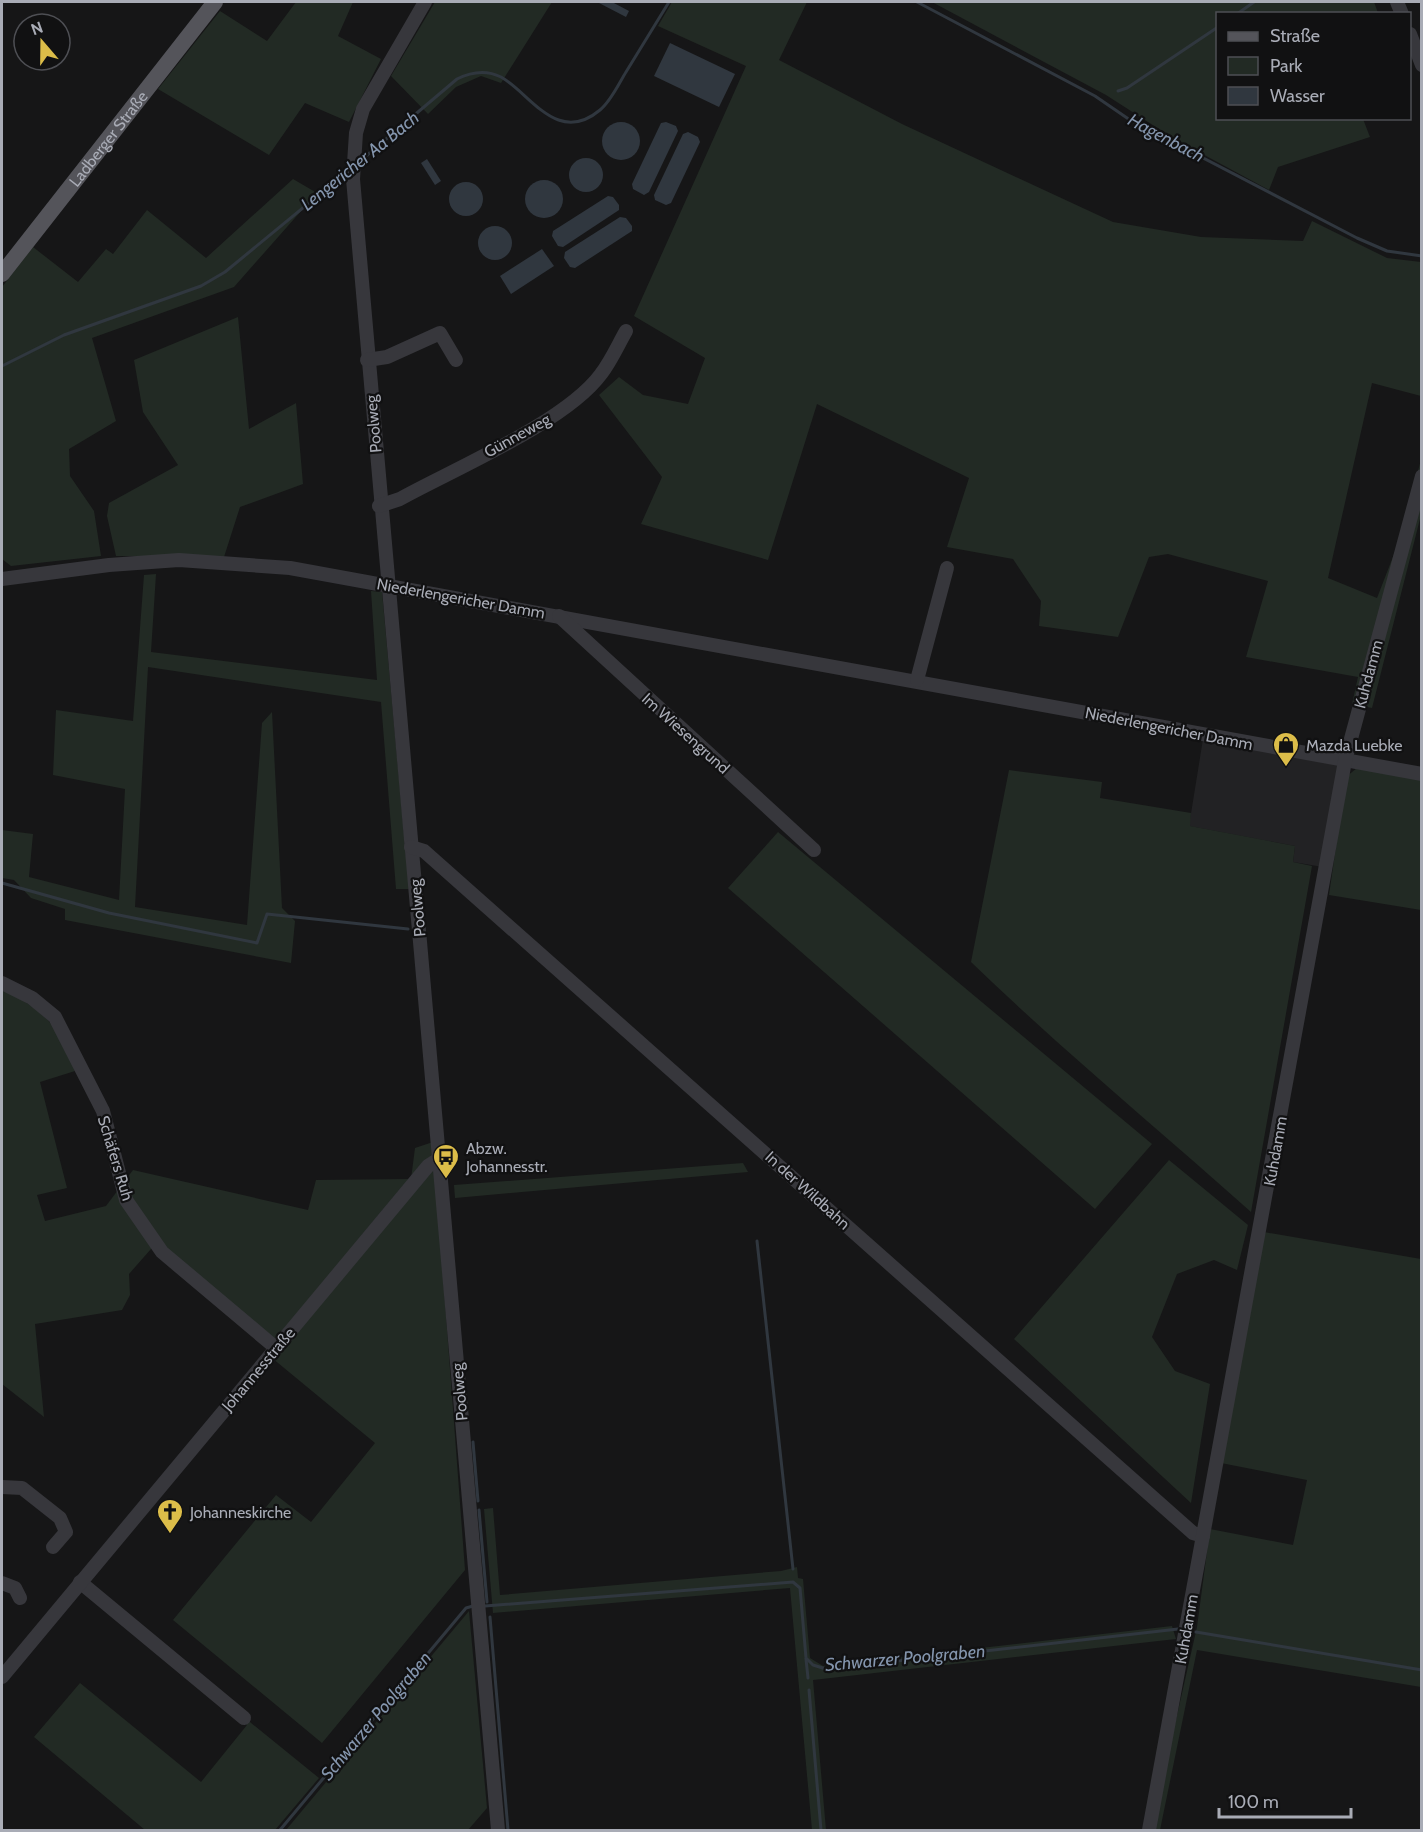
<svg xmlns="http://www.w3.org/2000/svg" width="1423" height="1832" font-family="Cabin,sans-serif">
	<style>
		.built { fill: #222224 }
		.green { fill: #222a24 }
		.water { fill: #30373f }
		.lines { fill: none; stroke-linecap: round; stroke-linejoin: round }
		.stream { stroke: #30373f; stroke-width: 3 }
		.minor { stroke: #37373c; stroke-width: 14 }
		.major { stroke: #54545a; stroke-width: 16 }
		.labels { text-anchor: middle; stroke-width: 4.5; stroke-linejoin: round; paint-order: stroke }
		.street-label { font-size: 16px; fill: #a9acb6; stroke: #111112 }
		.poi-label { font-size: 16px; fill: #a9acb6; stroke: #111112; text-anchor: start }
		.water-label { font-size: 18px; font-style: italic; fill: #8495ad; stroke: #111112 }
	</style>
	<rect width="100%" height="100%" fill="#161617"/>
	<polygon class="built" points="1203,739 1339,765 1323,867 1293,862 1295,846 1189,826"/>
	<g class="green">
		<polygon points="296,2 353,2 338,36 381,59 349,122 305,103 269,155 158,89 220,11 267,41"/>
		<polygon points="435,2 552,2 501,83 481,76 456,87 428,114 391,76"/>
		<polygon points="672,2 807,2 779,60 902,124 1113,222 1201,237 1303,241 1312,221 1387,258 1421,262 1421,396 1372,383 1328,578 1377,598 1396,549 1421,460 1421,515 1372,708 1352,704 1358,677 1246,657 1268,581 1168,554 1149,557 1118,637 1039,626 1041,601 1013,559 947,547 969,478 817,404 768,560 641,524 662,477 599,395 619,377 643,395 688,404 705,358 634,316 746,66 658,26"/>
		<polygon points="932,2 1374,2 1378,13 1218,14 1218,118 1363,119 1370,137 1278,167 1269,190 1173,138 1106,95"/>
		<polygon points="293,179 317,193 234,287 92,338 116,421 69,449 70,476 94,511 101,556 11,566 2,559 2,287 33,247 78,282 106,249 113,254 147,210 206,258"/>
		<polygon points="238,317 249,429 296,403 303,484 240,507 224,557 116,556 107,516 109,503 178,465 143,412 134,360"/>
		<polygon points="156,574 151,652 377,680 371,591 382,592 409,889 396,889 381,702 148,667 135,907 247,925 262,723 272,712 282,908 295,921 291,963 65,920 65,909 31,898 14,880 2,878 2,830 33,834 29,877 119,900 125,789 53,775 56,710 133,721 144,575"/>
		<polygon points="1357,768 1421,780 1421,910 1329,895 1346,777"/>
		<path d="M1009 770 1102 782 1100 798 1191 813 1190 826 1295 846 1293 862 1312 866 1251 1212C1158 1129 1061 1049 971 962Z"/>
		<polygon points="778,832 1152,1144 1095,1209 728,888"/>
		<path d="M2 989C43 1010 61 1026 75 1071L40 1082 67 1188 37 1195 45 1221 106 1206 133 1170 308 1210 316 1180 411 1179 415 1148 433 1142 465 1570 322 1743 173 1620 276 1495 311 1522 375 1443 272 1358V1338L158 1241 129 1274 130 1295 122 1310 35 1324 44 1417 2 1384Z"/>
		<polygon points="1169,1160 1248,1225 1237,1270 1214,1260 1177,1274 1152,1337 1175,1371 1210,1384 1191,1503 1014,1339"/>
		<polygon points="743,1163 748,1172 455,1198 454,1185"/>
		<polygon points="1264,1232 1421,1259 1421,1687 1197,1650 1160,1830 1151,1830 1197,1627 1210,1529 1293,1545 1307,1480 1221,1463"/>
		<polygon points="493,1508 500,1595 781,1571 797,1567 798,1578 803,1579 810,1658 823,1666 1172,1626 1176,1639 813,1680 826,1830 812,1830 790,1588 493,1613 484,1509"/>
		<polygon points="469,1611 487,1808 468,1830 286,1830"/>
		<polygon points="80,1683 201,1782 247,1725 243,1721 245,1718 319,1778 275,1830 145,1830 34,1737"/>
	</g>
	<g class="water">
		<polygon points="612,2 629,11 626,17 599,3"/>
		<polygon points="670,43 735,74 719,107 654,76"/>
		<circle cx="621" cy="141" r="19"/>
		<polygon points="666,122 676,126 678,131 649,192 644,195 633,189 632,184 661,123"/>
		<polygon points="688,132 698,137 700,142 671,203 666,205 655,200 654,195 683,134"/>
		<circle cx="586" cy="175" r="17"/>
		<polygon points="427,159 441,181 435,185 421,163"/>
		<circle cx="544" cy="199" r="19"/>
		<circle cx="466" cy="199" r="17"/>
		<polygon points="608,196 613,197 619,205 619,210 563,247 558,246 552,236 553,231"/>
		<polygon points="620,217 626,218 632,226 632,231 575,268 570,267 564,258 565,252"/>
		<circle cx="495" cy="243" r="17"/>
		<polygon points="542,249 554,266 511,294 500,276"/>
	</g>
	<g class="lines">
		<g class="stream">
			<polyline points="917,2 1095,96 1130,120 1357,238 1387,251 1422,256"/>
			<polyline points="1237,14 1254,2"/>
			<polyline points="1118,91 1127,88 1218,27"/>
			<path d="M359 162 457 79C471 72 487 70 501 77 530 93 557 146 600 110 611 101 618 85 626 72 640 49 655 25 669 2"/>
			<polyline points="2,366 64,335 201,286 225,272 349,170"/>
			<polyline points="2,883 109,913 257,943 267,914 408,929"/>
			<polyline points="757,1241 793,1569"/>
			<polyline points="473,1442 478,1501"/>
			<polyline points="479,1510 487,1602"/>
			<polyline points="485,1606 793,1582 800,1588 806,1658 813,1665 826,1669 1178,1629"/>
			<polyline points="490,1617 508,1830"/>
			<polyline points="1196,1632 1422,1670"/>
			<polyline points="806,1659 808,1678"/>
			<polyline points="809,1690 821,1830"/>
			<polyline points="280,1830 466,1608 473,1606"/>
		</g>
		<g class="minor">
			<polyline points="425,2 363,109 356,133 353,179 498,1830"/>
			<polyline points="1397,2 1402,14"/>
			<polyline points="1410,34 1422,65"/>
			<polyline points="367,360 387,357 440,333 456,360"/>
			<path d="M379 506 400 499C454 469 566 422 601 374 611 361 618 345 626 331"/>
			<polyline points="2,579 109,565 179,560 290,568 1422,774"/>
			<polyline points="559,616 814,850"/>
			<polyline points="917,680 947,568"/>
			<polyline points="411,847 424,851 1193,1533 1203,1536"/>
			<polyline points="2,983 32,998 55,1017 103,1111 126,1200 162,1252 276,1348"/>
			<polyline points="2,1487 22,1488 60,1518 66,1532 53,1547"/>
			<polyline points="80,1582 244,1718"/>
			<polyline points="2,1583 15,1588 20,1598"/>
			<polyline points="2,1677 428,1166 439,1159"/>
			<polyline points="1149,1830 1345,761 1422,476"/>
		</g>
		<path class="major" id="s1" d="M2 274 215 2"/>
	</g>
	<defs>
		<symbol id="shop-pin" viewBox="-11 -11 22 30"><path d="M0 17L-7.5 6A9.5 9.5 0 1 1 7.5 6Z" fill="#dcbd49" stroke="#111112"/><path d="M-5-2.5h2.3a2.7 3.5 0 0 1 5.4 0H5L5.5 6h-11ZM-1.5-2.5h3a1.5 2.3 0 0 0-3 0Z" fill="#111"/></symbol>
		<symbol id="bus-pin" viewBox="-11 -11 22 30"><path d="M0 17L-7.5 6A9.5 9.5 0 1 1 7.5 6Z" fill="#dcbd49" stroke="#111112"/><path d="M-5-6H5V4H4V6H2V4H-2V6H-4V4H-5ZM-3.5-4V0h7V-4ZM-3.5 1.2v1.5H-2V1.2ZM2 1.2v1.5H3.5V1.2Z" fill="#111"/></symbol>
		<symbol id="church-pin" viewBox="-11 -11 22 30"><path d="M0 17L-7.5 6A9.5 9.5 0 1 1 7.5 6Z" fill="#dcbd49" stroke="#111112"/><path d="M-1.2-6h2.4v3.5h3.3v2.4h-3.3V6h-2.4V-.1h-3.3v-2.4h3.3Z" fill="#111"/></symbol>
	</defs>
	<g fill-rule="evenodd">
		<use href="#shop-pin" x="1271" y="730" width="30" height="40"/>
		<use href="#bus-pin" x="431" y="1142" width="30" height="40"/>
		<use href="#church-pin" x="155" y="1497" width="30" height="40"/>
	</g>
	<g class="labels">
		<g class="street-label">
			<text dy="6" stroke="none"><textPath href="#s1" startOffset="172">Ladberger Straße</textPath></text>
			<text transform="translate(373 424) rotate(-95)" y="6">Poolweg</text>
			<text transform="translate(517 435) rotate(-29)" y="6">Günneweg</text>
			<text transform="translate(461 598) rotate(10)" y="6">Niederlengericher Damm</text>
			<text transform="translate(1368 674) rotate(-75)" y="6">Kuhdamm</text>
			<text transform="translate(1169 728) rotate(11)" y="6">Niederlengericher Damm</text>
			<text transform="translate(686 733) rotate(42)" y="6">Im Wiesengrund</text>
			<text transform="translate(417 908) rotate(-95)" y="6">Poolweg</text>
			<text transform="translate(1275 1151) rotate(-80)" y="6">Kuhdamm</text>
			<text transform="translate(116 1158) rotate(73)" y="6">Schäfers Ruh</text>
			<text transform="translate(808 1190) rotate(42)" y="6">In der Wildbahn</text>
			<text transform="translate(258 1369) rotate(-50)" y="6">Johannesstraße</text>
			<text transform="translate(459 1392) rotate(-95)" y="6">Poolweg</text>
			<text transform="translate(1186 1629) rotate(-80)" y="6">Kuhdamm</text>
		</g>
		<g class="poi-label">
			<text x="1306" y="751">Mazda Luebke</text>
			<text x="466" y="1154">Abzw.<tspan x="466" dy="18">Johannesstr.</tspan></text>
			<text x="190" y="1518">Johanneskirche</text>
		</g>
		<g class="water-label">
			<text transform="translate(1166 138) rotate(28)" y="6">Hagenbach</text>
			<text transform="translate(360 161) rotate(-39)" y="6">Lengericher Aa Bach</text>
			<text transform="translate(905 1658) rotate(-5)" y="6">Schwarzer Poolgraben</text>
			<text transform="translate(376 1716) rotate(-50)" y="6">Schwarzer Poolgraben</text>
		</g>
	</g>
	<rect width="1423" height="1832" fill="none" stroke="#a9acb6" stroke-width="6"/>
	<rect x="1216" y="12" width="195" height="108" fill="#111112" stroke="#4e4f54" stroke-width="1.5"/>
	<rect x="1228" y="32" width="30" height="9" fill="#54545a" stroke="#4e4f54" stroke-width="1.5"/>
	<text x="1270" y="42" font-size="18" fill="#a9acb6">Straße</text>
	<rect x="1228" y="57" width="30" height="18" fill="#222a24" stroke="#4e4f54" stroke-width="1.5"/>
	<text x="1270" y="72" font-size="18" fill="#a9acb6">Park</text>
	<rect x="1228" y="87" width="30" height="18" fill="#30373f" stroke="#4e4f54" stroke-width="1.5"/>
	<text x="1270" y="102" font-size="18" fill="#a9acb6">Wasser</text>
	<g transform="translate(42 42) rotate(340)"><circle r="28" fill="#111112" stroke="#4e4f54" stroke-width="1.5"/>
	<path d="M0-4.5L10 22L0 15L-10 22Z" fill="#dcbd49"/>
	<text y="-9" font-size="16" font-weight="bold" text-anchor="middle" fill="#a9acb6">N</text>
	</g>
	<path d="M1219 1808v9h132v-9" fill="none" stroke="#a9acb6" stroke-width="3"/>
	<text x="1228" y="1808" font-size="18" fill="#a9acb6" stroke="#111112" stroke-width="4.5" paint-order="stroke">100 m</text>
</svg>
